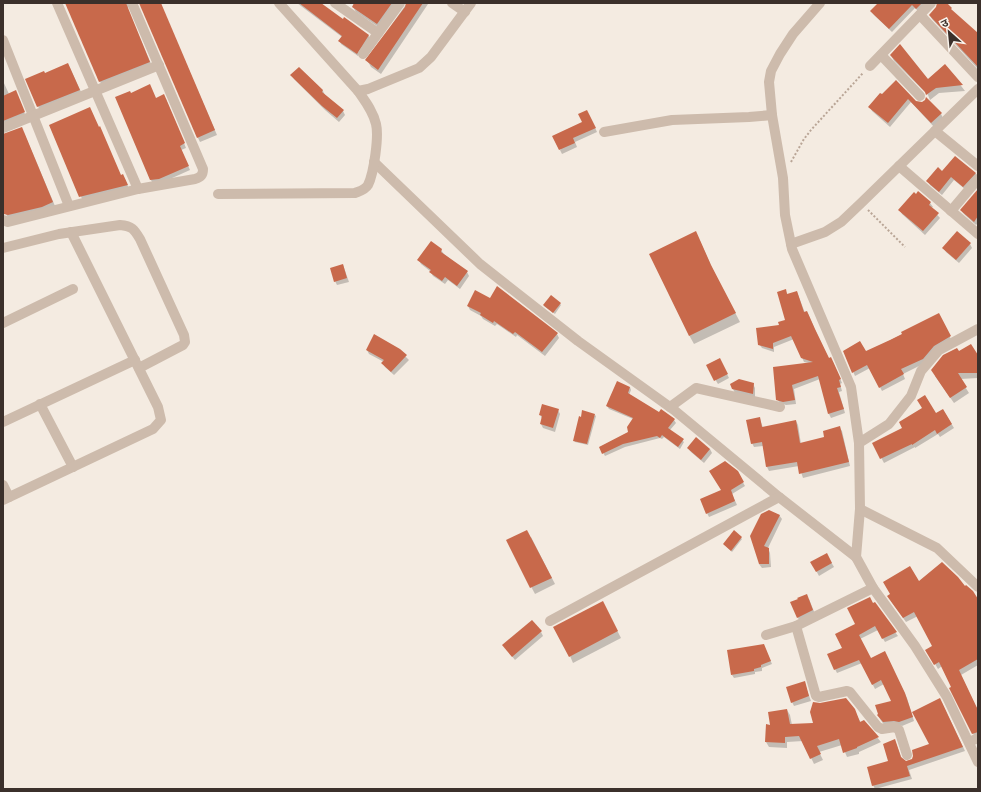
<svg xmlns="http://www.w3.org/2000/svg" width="981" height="792" font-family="'Nunito Sans','Noto Sans Devanagari',sans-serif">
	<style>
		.shadow { fill: #0003 }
		.building { fill: #c8694b }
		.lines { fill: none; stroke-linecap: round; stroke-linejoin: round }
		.path { stroke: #b9a596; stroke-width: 2; stroke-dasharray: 2 2; stroke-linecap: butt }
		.minor { stroke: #cdbbac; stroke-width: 10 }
	</style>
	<rect width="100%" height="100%" fill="#f4ebe1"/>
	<g class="shadow">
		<polygon points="66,3 129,3 128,10 152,66 102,86"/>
		<polygon points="141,3 160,3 217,135 200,142 198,138 141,5"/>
		<polygon points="297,3 320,3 332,13 368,35 370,38 358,56 341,44 340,41 342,37"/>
		<polygon points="356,3 399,3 380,28 356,12 353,7"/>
		<polygon points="407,3 427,3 428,4 381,74 371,67 367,60"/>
		<polygon points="879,3 928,3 919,12 915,8 892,32 874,15 871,11"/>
		<polygon points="938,3 945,3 954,13 978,35 978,69 932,19 930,15 937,8"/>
		<polygon points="891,55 927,80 945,65 965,91 939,93 930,100 928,95 894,61"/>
		<polygon points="70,68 82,94 40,111 27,79"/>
		<polygon points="299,68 323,91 325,95 343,111 345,115 339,122 325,110 294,79 292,75"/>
		<polygon points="3,81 9,94 18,96 26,117 3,126"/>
		<polygon points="896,82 915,102 941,114 943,118 934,127 911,102 890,127 872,111 870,107"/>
		<polygon points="156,99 166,99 186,148 181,150 190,170 161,183 153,184 151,180"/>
		<polygon points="589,115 597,132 575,142 577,147 562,154 560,150"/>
		<polygon points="50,126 125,179 129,189 83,201"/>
		<polygon points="24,133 55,206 8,218 3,208 3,135"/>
		<polygon points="942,172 975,173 978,177 966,190 954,180 942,195 930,185 928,181"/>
		<polygon points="978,191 978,223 976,225 964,214 961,210"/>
		<polygon points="930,203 933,207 931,208 940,218 925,235 902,214 900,210"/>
		<polygon points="700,241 715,274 740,322 694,344 689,335"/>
		<polygon points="970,244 972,248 959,263 946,252 944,248"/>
		<polygon points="441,250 444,254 467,272 469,276 460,289 448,280 445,284 433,276 430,271 421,264 419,260"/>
		<polygon points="343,265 349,282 337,285 335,281"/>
		<polygon points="785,290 788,295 797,292 805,313 807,312 809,316 817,334 829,359 833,362 842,383 840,384 842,391 839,392 845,413 831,418 829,414 820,379 794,389 796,404 786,405 780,403 777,399 809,363 804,362 794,339 774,347 774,352 762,348 759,344 786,320"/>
		<polygon points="560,304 561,305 555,314 544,306"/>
		<polygon points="468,306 557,334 559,338 545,356 517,335 516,337 497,324 495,326 483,319 481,316 470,310"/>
		<polygon points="938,315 952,341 925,363 903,374 905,379 882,391 870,368 855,376 844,351 866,352 903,334"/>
		<polygon points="367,350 399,350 409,360 394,375 385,367 383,363 384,362 369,354"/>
		<polygon points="959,353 978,357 978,378 960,379 969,393 954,403 935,376"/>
		<polygon points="719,359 729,378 718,384 707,366"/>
		<polygon points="753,384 755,388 755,398 735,393 733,389"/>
		<polygon points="630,387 631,390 629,395 659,413 661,410 674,420 676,423 670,430 684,442 680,449 664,437 662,439 660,438 625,447 605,456 600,447 629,432 633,419 609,409 607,406"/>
		<polygon points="558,410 560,414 555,432 543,428 541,424 542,419 540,414"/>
		<polygon points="943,410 954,428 940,437 938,434 915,448 915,447 884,463 874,444"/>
		<polygon points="595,415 596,416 588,445 575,442 574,440"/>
		<polygon points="760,419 763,428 796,421 798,425 801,444 825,438 839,427 842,431 850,466 803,478 799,466 769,471 767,467 763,446 754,447 752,443"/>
		<polygon points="688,448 710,449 712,453 704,463 691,452"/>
		<polygon points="737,472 745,486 732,494 737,505 709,517 707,513"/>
		<polygon points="769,511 779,515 782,519 768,548 770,553 771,567 762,568 759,564"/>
		<polygon points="531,537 555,584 535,594 507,541"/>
		<polygon points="741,538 742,539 732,552 724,544"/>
		<polygon points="827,555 834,567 819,576 812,563"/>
		<polygon points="918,582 978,601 978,665 961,675 978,711 978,737 975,738 973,733 942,666 938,669 927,650 934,647 918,616 906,622 891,601"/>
		<polygon points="809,599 815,614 800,622 791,603"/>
		<polygon points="873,604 898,636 885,642 878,630 860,639 871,660 887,657 907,698 914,721 902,726 897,724 885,726 880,719 878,715 893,701 884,684 875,689 862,663 837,673 835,669 844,648 856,624"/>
		<polygon points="606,609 621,638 573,663 570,656"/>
		<polygon points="541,632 543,636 515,660 506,649"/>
		<polygon points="765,648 772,664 762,668 762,671 755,672 755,674 734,678 732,675"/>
		<polygon points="804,682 811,701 794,706 792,702"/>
		<polygon points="942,703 965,751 909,770 912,779 875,789 873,785 889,762 895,741 902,759 906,763 913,760 931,744"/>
		<polygon points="787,710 790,715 792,725 815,724 854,710 861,723 864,722 881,742 859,752 859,754 847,757 842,745 819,752 823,760 814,764 803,741 787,742 787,748 769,747 766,742 771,726"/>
	</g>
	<g class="building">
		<polygon points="65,3 126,3 150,62 99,82"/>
		<polygon points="139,3 161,3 215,130 197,138"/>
		<polygon points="299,3 321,3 343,19 344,17 369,35 357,54 338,41 342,36"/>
		<polygon points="354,3 392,3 377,24 352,7"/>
		<polygon points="406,3 423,3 378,70 365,60 405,7"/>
		<polygon points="878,3 922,3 916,9 912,5 889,29 870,11"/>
		<polygon points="937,3 947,3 952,8 951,9 978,33 978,67 929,15 936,7"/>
		<polygon points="900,44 928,79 945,64 963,85 936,88 926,95 925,92 890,55"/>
		<polygon points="68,63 80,90 37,107 25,79 44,71 45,73"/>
		<polygon points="299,67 323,90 322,92 344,110 337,118 322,106 290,75"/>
		<polygon points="896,80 916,101 922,102 925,100 926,97 942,113 931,123 908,99 888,123 868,107 880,93 882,94"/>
		<polygon points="150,84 156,98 164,94 185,143 180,146 189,166 159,179 150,180 115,97 130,91 131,93"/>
		<polygon points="16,90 25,112 3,121 3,96"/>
		<polygon points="90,107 99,127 100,126 121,175 123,174 128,185 79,197 49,125"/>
		<polygon points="587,110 596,128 573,138 575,143 559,150 552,136 582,122 578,114"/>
		<polygon points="22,127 53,202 42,207 8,215 4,214 3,211 3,134"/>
		<polygon points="955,156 976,173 963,187 951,177 939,192 926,181 938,167 942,171"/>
		<polygon points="978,189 978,216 974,222 960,210"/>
		<polygon points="918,191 931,202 929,205 939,213 923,231 898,210 914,192 916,194"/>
		<polygon points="696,231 711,265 736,313 689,336 649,254"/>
		<polygon points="957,231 971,243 956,260 942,248"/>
		<polygon points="431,241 442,249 441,252 468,271 457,286 445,277 442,281 429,272 431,270 417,260"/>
		<polygon points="343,264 347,278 334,282 330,268"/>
		<polygon points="497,286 558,333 542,352 515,332 513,334 494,321 493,323 480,315 481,313 467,306 475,290 490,298"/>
		<polygon points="786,289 787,294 797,291 804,312 807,311 815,329 829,358 831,357 841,379 839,380 841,387 837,388 844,409 828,414 818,376 792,385 795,400 783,402 776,400 773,367 813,362 801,358 791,336 773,343 773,349 758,345 756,328 779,325 778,322 785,320 777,292"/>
		<polygon points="551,295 561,303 553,313 543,305"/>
		<polygon points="939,313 951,336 934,346 923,359 901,369 904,374 879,388 867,365 852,373 843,351 860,341 866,351 890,340 902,334 901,332"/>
		<polygon points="374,334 400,349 407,355 391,372 381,363 384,360 366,350"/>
		<polygon points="971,344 978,355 978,373 958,373 967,387 950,398 931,370 943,355 957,348 959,351"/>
		<polygon points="720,358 728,374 714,381 706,365"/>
		<polygon points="739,379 754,383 753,394 732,389 730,384"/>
		<polygon points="617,381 630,387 628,393 659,412 661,409 675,419 668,428 684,439 678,447 662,435 660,438 657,436 623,444 602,454 599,447 628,432 627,427 633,418 606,406"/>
		<polygon points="925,395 936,413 943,409 952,424 937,434 935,430 912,445 912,444 880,459 872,443 902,428 899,422 922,408 917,400"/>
		<polygon points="542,404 559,409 553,428 540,424 542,416 539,415"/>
		<polygon points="582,410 595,414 587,444 573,441 579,416 581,417"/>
		<polygon points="760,417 762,427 796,420 800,443 824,437 823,431 840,426 849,462 799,474 797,462 766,467 762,442 751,444 746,420"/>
		<polygon points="696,437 710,449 701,460 687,448"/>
		<polygon points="725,461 738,471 744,482 731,490 735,501 706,514 700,499 721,490 709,471"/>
		<polygon points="769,510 780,515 764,546 769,548 769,564 759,564 750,536 761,514"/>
		<polygon points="527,530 552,578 530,588 506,540"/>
		<polygon points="734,530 742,537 731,551 723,544"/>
		<polygon points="827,553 832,563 816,572 810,562"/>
		<polygon points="942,562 958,577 965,586 966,585 973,591 978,599 978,659 959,670 978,710 978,732 972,734 949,688 951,687 939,662 934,665 925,650 932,646 914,612 903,618 887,596 890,594 883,582 910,566 919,581"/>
		<polygon points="807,594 813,610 797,618 790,602 798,599 797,598"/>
		<polygon points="870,597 873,603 875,602 897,632 882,639 875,626 859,635 871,658 885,651 905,693 913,717 899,722 894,721 883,722 877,715 878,714 875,705 891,701 881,680 872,685 859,660 834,670 827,654 842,648 835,634 855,624 847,608"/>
		<polygon points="603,601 618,631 569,657 553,627"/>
		<polygon points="532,620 542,631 512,657 502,645"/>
		<polygon points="764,644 771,661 761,665 761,667 754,669 754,671 731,675 727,650"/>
		<polygon points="805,681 809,696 791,703 786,687"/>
		<polygon points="846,698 855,709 860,722 864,720 879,737 857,747 857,748 843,753 839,739 817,746 821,754 810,759 799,736 785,737 785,743 765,742 766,724 770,725 768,712 787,709 790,724 813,723 810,712 813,702 820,703"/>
		<polygon points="940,698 963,747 907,766 910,776 872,786 867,767 888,761 883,744 895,739 901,757 906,761 912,759 913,756 912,750 929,744 912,712"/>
	</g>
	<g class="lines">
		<g class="path">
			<polyline points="791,162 804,139 811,130 863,73"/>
			<polyline points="868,210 905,247"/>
		</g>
		<g class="minor">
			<polyline points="57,3 138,189"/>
			<polyline points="279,3 358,91"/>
			<polyline points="335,3 378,33"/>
			<polyline points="452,3 465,12"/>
			<polyline points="820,3 793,34 780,54 771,71 769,82 772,115 783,178 785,215 792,249 851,387 859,443 860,509 856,557 873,588 915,646 947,697 978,762"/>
			<polyline points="920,15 978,77"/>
			<polyline points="3,40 69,206"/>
			<polyline points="363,54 400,3"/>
			<polyline points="881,55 920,96"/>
			<polyline points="870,66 931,3"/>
			<polyline points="3,128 159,65"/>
			<polyline points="935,131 978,166"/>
			<polyline points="604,132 672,120 749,117 772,115"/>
			<polyline points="374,162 480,264 578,341 674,410 779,497 856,557"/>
			<polyline points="899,166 978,234"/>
			<path d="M218 194 355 193C360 191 365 190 368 185 374 173 379 136 376 124 373 111 365 101 358 91L368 89 419 68 431 57 471 3"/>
			<polyline points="951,211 978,179"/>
			<path d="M3 220 8 222 138 189 195 179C201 177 203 175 203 169L132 3"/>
			<polyline points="791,244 825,232 841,222 861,203 978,89"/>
			<path d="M3 248 59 234 120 225C132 226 134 229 140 239L184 335 185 342 183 345 139 368"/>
			<polyline points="3,323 73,289"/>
			<polyline points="40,404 73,467"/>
			<polyline points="670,407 696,388 780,407"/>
			<polyline points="3,422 135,360"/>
			<polyline points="859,443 889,424 911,396 921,371 939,350 978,329"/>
			<polyline points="3,485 9,497"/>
			<polyline points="3,500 153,429 161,420 158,407 71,232"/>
			<polyline points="860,509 937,548 978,587"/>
			<polyline points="550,621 779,497"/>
			<polyline points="796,626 816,696 819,697 847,691 850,692 878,727 882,729 895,727 899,730 907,755"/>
			<polyline points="766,635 796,626 873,588"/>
			<polyline points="969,742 978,738"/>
		</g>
	</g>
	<rect width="981" height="792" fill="none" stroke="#3b302b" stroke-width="8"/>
	<g transform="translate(949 32) rotate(333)" stroke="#fbf5ee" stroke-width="3" paint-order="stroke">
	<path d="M0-3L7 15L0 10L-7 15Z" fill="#3b302b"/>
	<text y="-6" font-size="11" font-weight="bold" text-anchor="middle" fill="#3b302b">उ</text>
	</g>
</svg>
